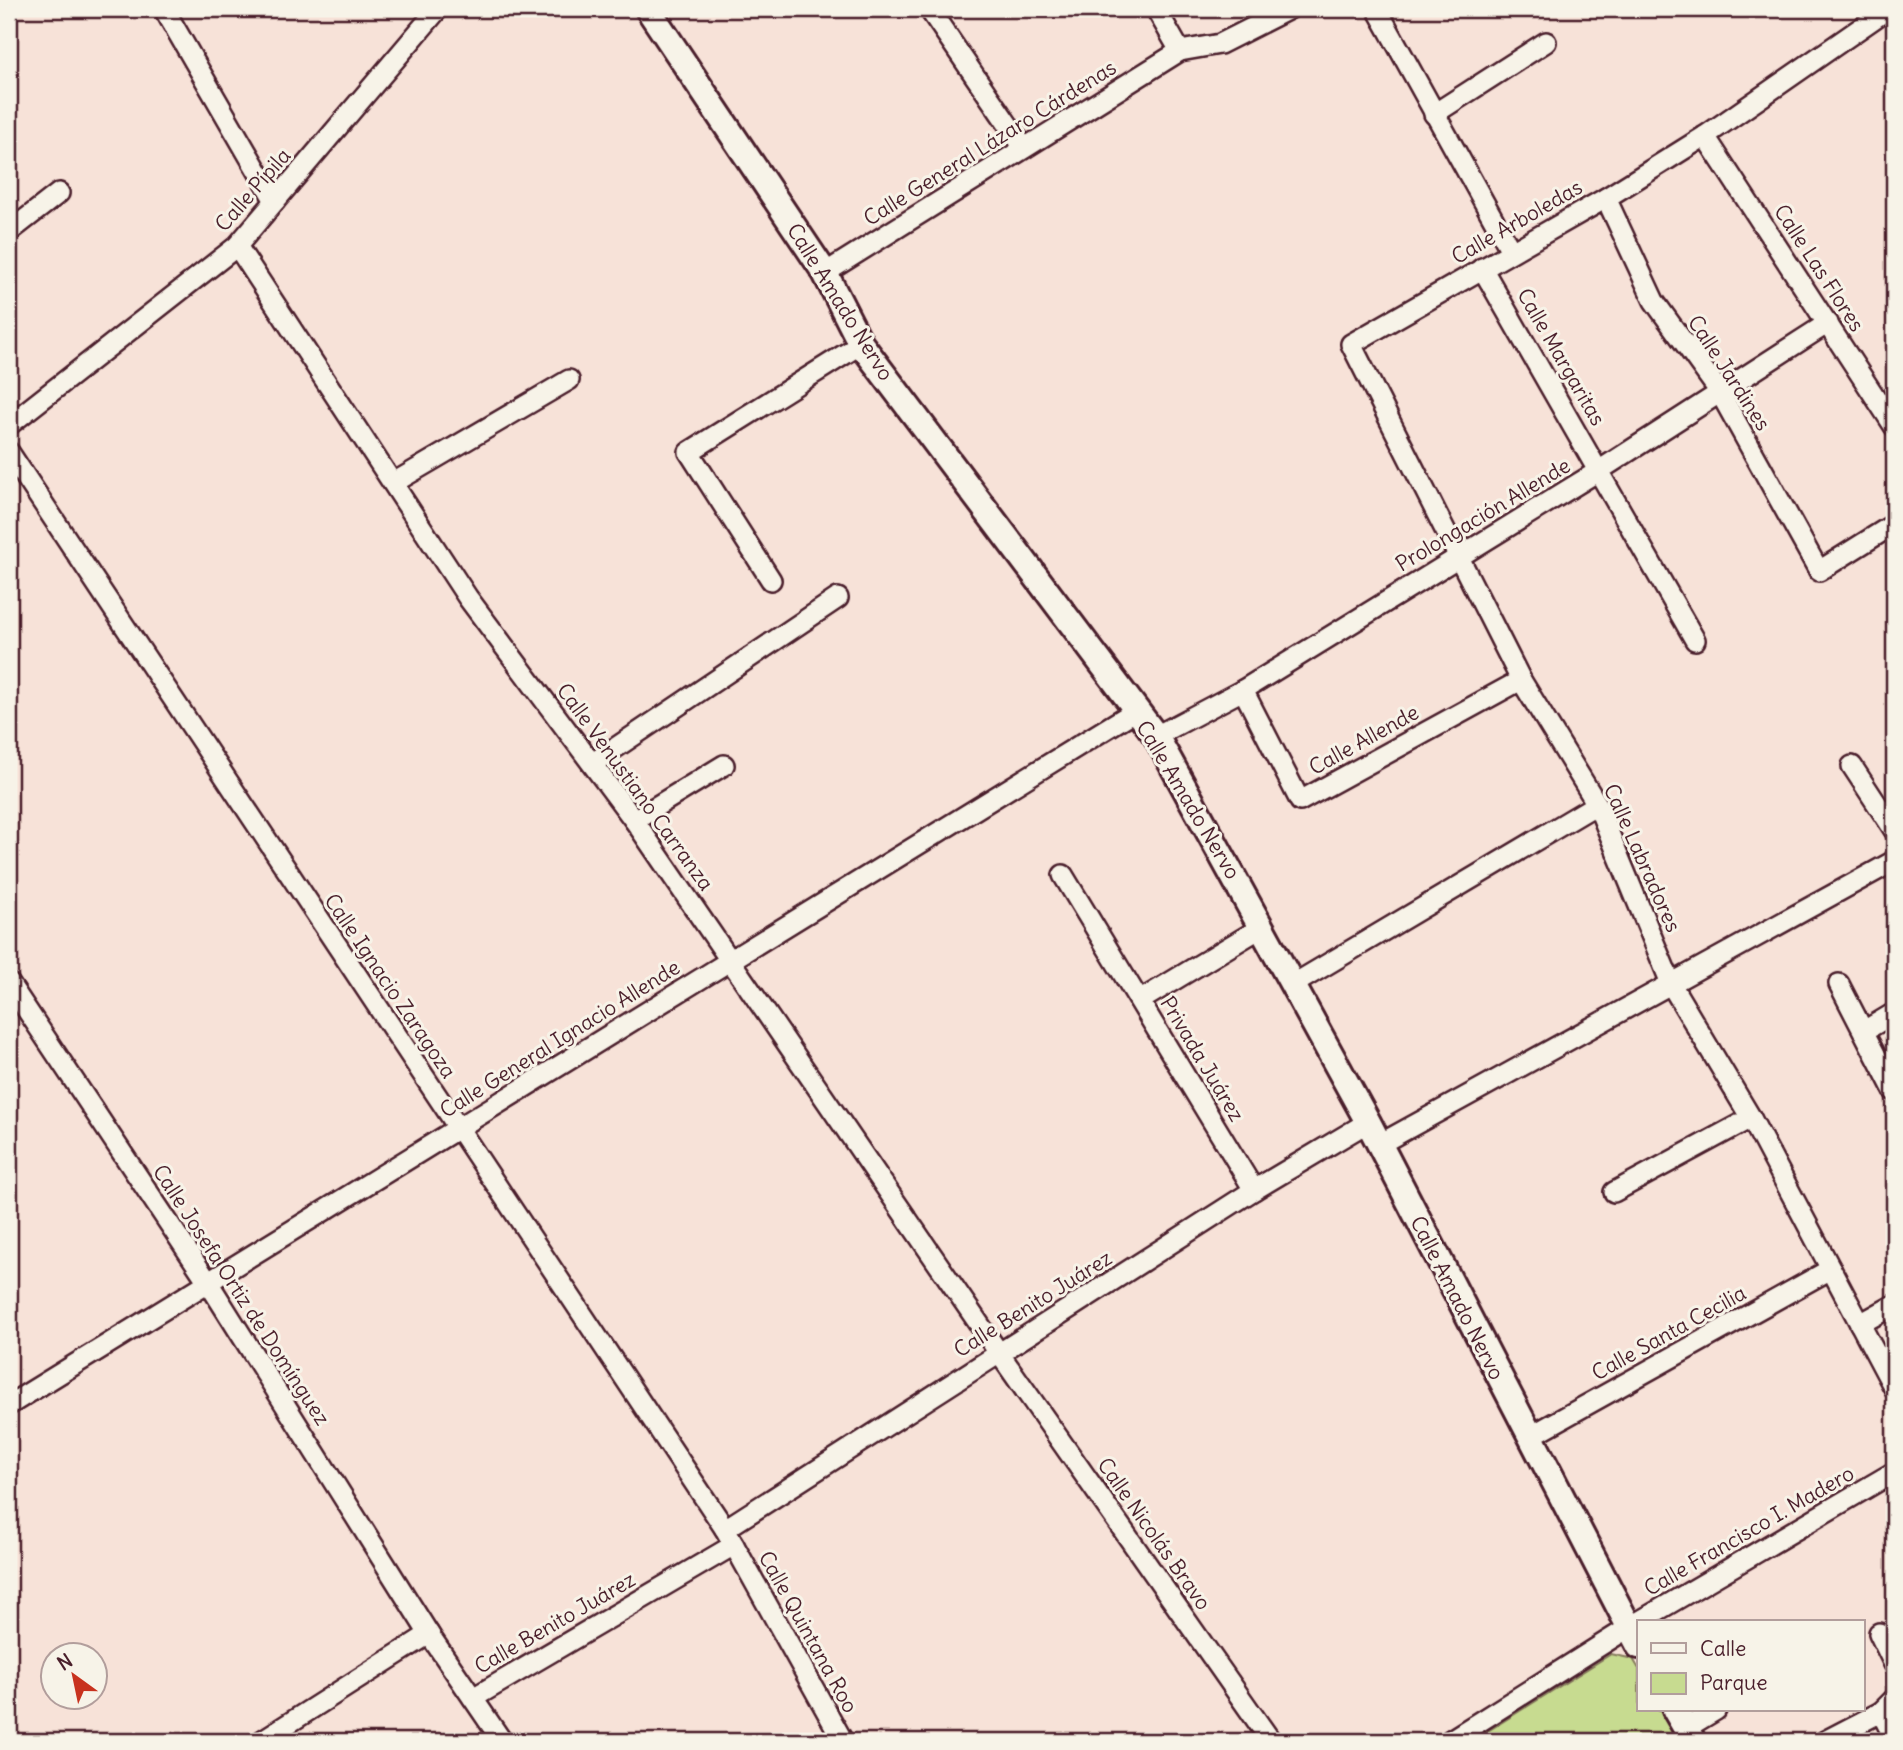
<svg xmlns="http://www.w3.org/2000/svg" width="1903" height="1750" font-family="Delius,sans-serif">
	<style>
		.green { fill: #c7db90; stroke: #887d5e; stroke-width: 2 }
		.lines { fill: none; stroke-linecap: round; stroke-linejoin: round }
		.minor-casing { stroke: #4a1f2b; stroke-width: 24 }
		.tertiary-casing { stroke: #4a1f2b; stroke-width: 30 }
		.minor { stroke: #f7f3e8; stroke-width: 19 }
		.tertiary { stroke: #f7f3e8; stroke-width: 24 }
		.labels { text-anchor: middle; stroke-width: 6; stroke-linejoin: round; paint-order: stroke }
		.street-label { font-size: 21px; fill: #4a1f2b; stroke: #f7f3e8 }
	</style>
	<rect width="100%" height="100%" fill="#f7e2d8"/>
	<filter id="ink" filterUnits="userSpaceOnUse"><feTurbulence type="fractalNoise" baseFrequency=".0143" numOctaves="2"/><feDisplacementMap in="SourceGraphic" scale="14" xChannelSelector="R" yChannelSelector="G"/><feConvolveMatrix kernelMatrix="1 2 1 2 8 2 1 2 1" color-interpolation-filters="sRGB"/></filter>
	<g filter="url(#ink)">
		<polygon class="green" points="1611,1654 1633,1659 1639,1669 1639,1710 1661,1710 1679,1741 1472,1741"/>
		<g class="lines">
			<defs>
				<g id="minor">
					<polyline points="164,9 275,201"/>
					<polyline points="929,9 1024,148"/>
					<polyline points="1156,9 1180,51"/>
					<polyline points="1377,9 1511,251"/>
					<polyline points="1888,9 1705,136 1606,198 1351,344 1521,680 1597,804 1672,986 1751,1118 1894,1388"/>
					<polyline points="1434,114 1546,42"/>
					<polyline points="1705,136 1894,426"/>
					<polyline points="1606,198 1654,301 1719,391 1819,571 1894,524"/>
					<polyline points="9,232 59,193"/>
					<polyline points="237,246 468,598 634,820 999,1353 1271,1741"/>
					<polyline points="1482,268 1695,640"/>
					<polyline points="825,273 1180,51 1220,44 1289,9"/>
					<polyline points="9,425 237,246 438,9"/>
					<polyline points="9,452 725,1529 843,1741"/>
					<polyline points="395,482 569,380"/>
					<polyline points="771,580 689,452 861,344"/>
					<polyline points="1243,690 1300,801 1521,680"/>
					<polyline points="1156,736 1243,690 1600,470 1828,323"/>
					<polyline points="593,763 838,598"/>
					<polyline points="1852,766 1894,830"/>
					<polyline points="634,820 724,765"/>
					<polyline points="1063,875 1254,1190"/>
					<polyline points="9,983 208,1282 429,1634 502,1741"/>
					<polyline points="1294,984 1597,804"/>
					<polyline points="1839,984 1894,1091"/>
					<polyline points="1141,1000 1262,927"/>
					<polyline points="1864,1031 1894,1013"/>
					<polyline points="1378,1145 1894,861"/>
					<polyline points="1614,1192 1751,1118"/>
					<polyline points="1860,1324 1894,1305"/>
					<polyline points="9,1405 1135,711"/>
					<polyline points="1529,1437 1831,1269"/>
					<polyline points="725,1529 1254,1190 1368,1122"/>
					<polyline points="1879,1633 1894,1664"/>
					<polyline points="473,1698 734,1545"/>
					<polyline points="1881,1712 1894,1738"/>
					<polyline points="1686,1728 1716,1710"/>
					<polyline points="261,1741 429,1634"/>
					<polyline points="1449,1741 1628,1628 1894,1472"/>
					<polyline points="1825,1741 1881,1712 1894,1699"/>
				</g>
				<g id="tertiary">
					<polyline points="648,9 825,273 861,344 1156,736 1368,1122 1639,1646"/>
					<polyline points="1675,1710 1693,1741"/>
				</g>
			</defs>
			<use href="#minor" class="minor-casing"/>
			<use href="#tertiary" class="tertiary-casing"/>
			<use href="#minor" class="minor"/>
			<use href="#tertiary" class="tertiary"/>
		</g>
	</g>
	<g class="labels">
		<g class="street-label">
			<text transform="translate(990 143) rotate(-32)" y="7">Calle General Lázaro Cárdenas</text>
			<text transform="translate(253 190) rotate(-49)" y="7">Calle Pípila</text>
			<text transform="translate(1517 222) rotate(-30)" y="7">Calle Arboledas</text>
			<text transform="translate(1819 268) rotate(57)" y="7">Calle Las Flores</text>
			<text transform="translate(840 302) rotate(58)" y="7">Calle Amado Nervo</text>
			<text transform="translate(1561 357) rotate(60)" y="7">Calle Margaritas</text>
			<text transform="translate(1729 373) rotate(57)" y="7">Calle Jardines</text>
			<text transform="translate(1483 515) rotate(-31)" y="7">Prolongación Allende</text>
			<text transform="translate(1364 740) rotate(-29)" y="7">Calle Allende</text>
			<text transform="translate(635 787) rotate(54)" y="7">Calle Venustiano Carranza</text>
			<text transform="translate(1188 800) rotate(59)" y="7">Calle Amado Nervo</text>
			<text transform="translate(1642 858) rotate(66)" y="7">Calle Labradores</text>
			<text transform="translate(390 986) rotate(56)" y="7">Calle Ignacio Zaragoza</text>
			<text transform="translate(560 1039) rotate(-32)" y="7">Calle General Ignacio Allende</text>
			<text transform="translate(1202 1059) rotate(59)" y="7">Privada Juárez</text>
			<text transform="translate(241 1295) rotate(57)" y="7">Calle Josefa Ortiz de Domínguez</text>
			<text transform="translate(1457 1298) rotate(63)" y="7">Calle Amado Nervo</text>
			<text transform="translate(1033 1304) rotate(-32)" y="7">Calle Benito Juárez</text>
			<text transform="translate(1669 1333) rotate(-29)" y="7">Calle Santa Cecilia</text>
			<text transform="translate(1749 1531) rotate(-30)" y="7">Calle Francisco I. Madero</text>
			<text transform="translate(1154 1534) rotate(55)" y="7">Calle Nicolás Bravo</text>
			<text transform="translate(555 1623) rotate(-30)" y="7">Calle Benito Juárez</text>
			<text transform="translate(808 1632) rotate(61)" y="7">Calle Quintana Roo</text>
		</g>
	</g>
	<rect width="1903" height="1750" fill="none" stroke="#f7f3e8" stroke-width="35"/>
	<rect x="18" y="18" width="1868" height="1715" fill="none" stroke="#4a1f2b" stroke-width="2.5" filter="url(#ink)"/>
	<rect x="1637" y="1620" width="228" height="91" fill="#f7f3e8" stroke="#b29e9c" stroke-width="2"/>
	<rect x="1651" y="1643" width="35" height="10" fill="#f7f3e8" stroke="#b29e9c" stroke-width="2"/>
	<text x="1700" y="1656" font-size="21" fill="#4a1f2b">Calle</text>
	<rect x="1651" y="1673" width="35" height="21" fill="#c7db90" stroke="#b29e9c" stroke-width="2"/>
	<text x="1700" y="1690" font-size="21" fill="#4a1f2b">Parque</text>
	<g transform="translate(74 1676) rotate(327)"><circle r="33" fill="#f7f3e8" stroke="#b29e9c" stroke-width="2"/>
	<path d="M0-5L12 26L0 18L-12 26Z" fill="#c8321e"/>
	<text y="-10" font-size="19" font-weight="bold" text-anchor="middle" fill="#4a1f2b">N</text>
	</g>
</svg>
